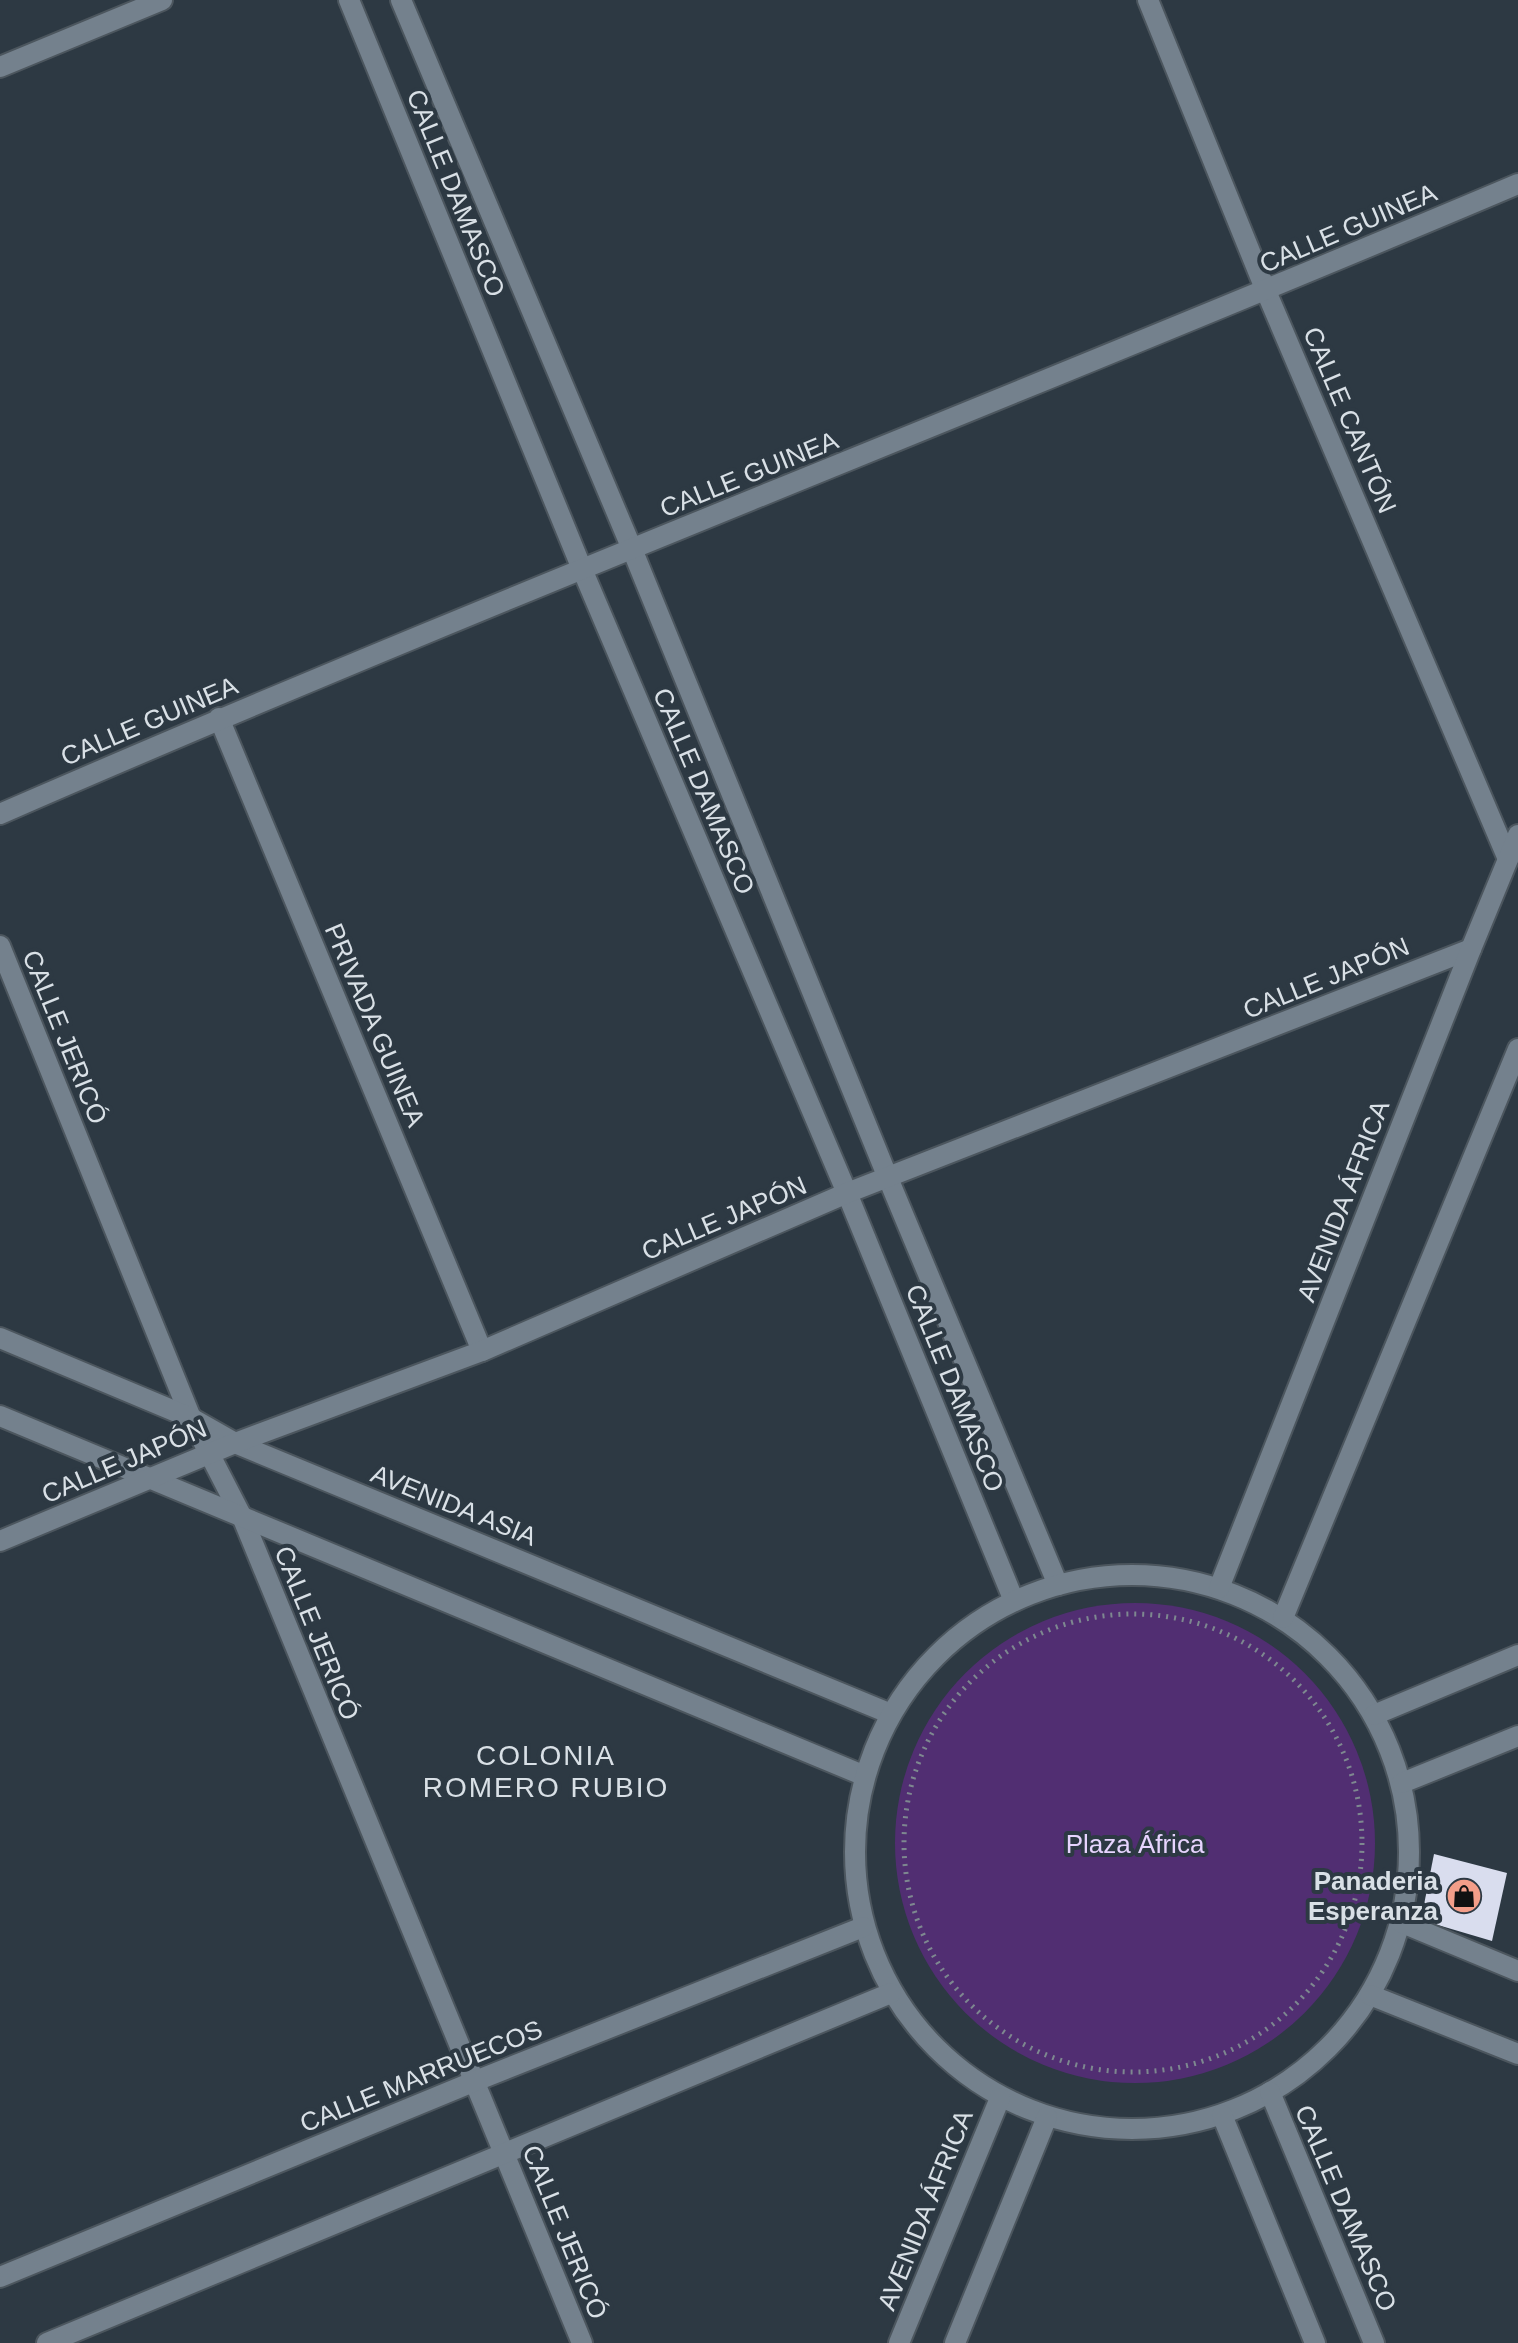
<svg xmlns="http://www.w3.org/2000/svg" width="1518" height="2343" font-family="Arial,sans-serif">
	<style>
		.green { fill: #512e72 }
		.building { fill: #d9ddee }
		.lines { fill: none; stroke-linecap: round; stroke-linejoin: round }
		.minor-casing { stroke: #4c565e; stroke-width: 24 }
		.path { stroke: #7e8890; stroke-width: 5; stroke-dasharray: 2 6; stroke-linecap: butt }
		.minor { stroke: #74818d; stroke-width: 20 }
		.labels { text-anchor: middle; stroke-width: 8; stroke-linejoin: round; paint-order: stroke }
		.street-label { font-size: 26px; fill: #d9e0e6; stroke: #2d3943 }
		.park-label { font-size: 26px; fill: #e7d4fe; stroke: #2d3943 }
		.poi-label { font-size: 26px; font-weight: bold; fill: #d9e0e6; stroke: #2d3943; text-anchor: end }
		.neighbourhood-label { font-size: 28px; letter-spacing: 2px; fill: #d9e0e6; stroke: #2d3943 }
	</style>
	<rect width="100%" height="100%" fill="#2d3943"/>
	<circle class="green" cx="1135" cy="1843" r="240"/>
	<polygon class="building" points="1434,1854 1507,1873 1492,1941 1421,1920"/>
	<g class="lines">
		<defs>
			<g id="minor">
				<polyline points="349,0 582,569 847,1193 1014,1601"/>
				<polyline points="401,0 632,549 888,1178 1058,1585"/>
				<polyline points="1148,0 1266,291 1508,859"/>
				<polyline points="0,67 162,0"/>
				<polyline points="219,718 482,1351"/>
				<path d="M0 814C502 595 1014 398 1518 184"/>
				<polyline points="0,946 191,1418 243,1519 582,2343"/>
				<polyline points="0,1338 191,1418 235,1443 891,1714"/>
				<polyline points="0,1416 865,1776"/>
				<polyline points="0,1541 235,1443 482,1351 847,1193 1471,949"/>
				<circle cx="1132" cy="1852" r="277"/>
				<polyline points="1219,1588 1471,949 1518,835"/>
				<polyline points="1283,1618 1518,1049"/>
				<polyline points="1374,1715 1518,1655"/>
				<polyline points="1402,1783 1518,1736"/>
				<polyline points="1400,1922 1518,1971"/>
				<polyline points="1370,1995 1518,2054"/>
				<polyline points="1270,2092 1374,2343"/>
				<polyline points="1222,2115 1315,2343"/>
				<polyline points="0,2277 473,2082 863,1927"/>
				<polyline points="47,2343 891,1993"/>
				<polyline points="899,2343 1000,2098"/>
				<polyline points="955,2343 1047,2117"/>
			</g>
		</defs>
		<use href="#minor" class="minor-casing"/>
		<circle class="path" cx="1133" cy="1843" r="229"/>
		<use href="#minor" class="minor"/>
	</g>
	<defs>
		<symbol id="shop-disc" viewBox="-11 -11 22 22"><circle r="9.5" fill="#f49e89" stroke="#2d3943"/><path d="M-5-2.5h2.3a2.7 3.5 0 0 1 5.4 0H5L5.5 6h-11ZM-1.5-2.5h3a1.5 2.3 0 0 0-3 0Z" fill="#111"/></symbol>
	</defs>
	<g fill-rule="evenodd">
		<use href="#shop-disc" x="1444" y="1876" width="40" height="40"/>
	</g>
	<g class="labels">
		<g class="street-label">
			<text transform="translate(456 193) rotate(68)" y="9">CALLE DAMASCO</text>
			<text transform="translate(1348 228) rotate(-23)" y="9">CALLE GUINEA</text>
			<text transform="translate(1350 420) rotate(67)" y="9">CALLE CANTÓN</text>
			<text transform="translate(749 474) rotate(-22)" y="9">CALLE GUINEA</text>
			<text transform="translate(149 721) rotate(-23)" y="9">CALLE GUINEA</text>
			<text transform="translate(704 791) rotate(67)" y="9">CALLE DAMASCO</text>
			<text transform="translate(1326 978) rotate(-22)" y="9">CALLE JAPÓN</text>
			<text transform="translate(375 1025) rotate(67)" y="9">PRIVADA GUINEA</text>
			<text transform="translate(65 1037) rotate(68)" y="9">CALLE JERICÓ</text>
			<text transform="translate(1343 1201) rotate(-69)" y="9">AVENIDA ÁFRICA</text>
			<text transform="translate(724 1218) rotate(-23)" y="9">CALLE JAPÓN</text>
			<text transform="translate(955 1388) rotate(68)" y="9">CALLE DAMASCO</text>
			<text transform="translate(124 1461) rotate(-23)" y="9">CALLE JAPÓN</text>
			<text transform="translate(454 1505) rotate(22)" y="9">AVENIDA ASIA</text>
			<text transform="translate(317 1633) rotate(68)" y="9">CALLE JERICÓ</text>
			<text transform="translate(421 2076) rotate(-22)" y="9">CALLE MARRUECOS</text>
			<text transform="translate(1346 2208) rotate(67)" y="9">CALLE DAMASCO</text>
			<text transform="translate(925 2210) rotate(-68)" y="9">AVENIDA ÁFRICA</text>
			<text transform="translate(565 2232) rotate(68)" y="9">CALLE JERICÓ</text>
		</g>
		<g class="park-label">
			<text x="1135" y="1853">Plaza África</text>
		</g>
		<g class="poi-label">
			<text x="1438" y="1890">Panaderia<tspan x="1438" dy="30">Esperanza</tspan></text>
		</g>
		<g class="neighbourhood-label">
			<text x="546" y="1765">COLONIA<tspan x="546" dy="32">ROMERO RUBIO</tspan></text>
		</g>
	</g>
</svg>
